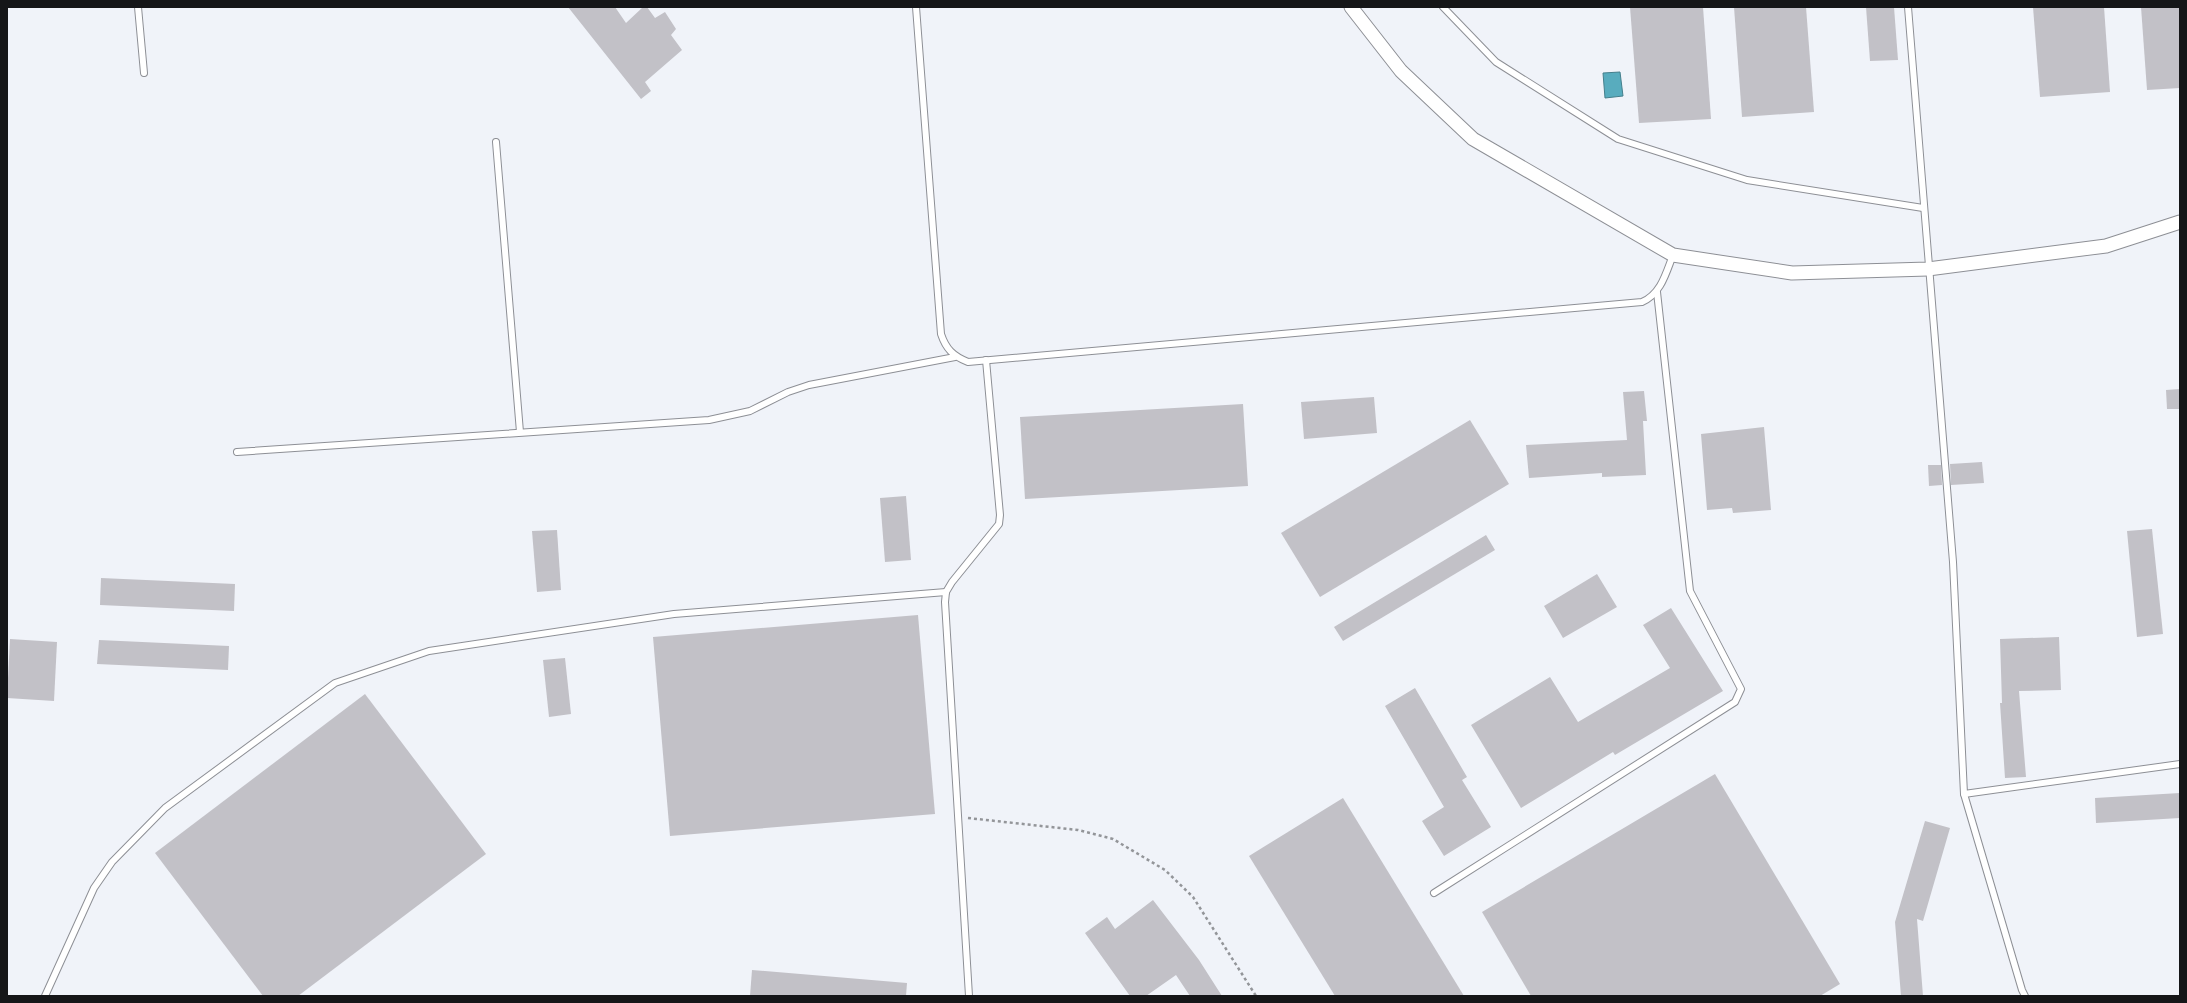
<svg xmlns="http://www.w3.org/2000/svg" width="2187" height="1003" font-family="Barlow,sans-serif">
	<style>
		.water { fill: #58acbe; stroke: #447f8c }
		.building { fill: #c2c1c7 }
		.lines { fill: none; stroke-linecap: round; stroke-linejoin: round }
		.service-casing { stroke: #8d8f95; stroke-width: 8 }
		.minor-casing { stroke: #8d8f95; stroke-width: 15 }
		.path { stroke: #939599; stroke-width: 2.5; stroke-dasharray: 3 3; stroke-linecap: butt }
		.service { stroke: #fff; stroke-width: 6 }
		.minor { stroke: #fff; stroke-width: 13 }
	</style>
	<rect width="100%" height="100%" fill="#f0f3f9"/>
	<polygon class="water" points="1620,72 1623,96 1605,98 1603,73"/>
	<g class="building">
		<polygon points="568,7 615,7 626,23 643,7 647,7 655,18 665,12 676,29 671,35 682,50 645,82 651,91 641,99"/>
		<polygon points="1630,7 1703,7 1711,119 1639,123"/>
		<polygon points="1734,7 1806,7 1814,112 1742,117"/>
		<polygon points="1866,7 1894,7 1898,60 1870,61"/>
		<polygon points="2033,7 2104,7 2110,92 2040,97"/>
		<polygon points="2141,7 2180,7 2180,88 2147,90"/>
		<polygon points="2180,389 2180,409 2167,409 2166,390"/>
		<polygon points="1644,391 1647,421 1643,421 1646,475 1602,477 1602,473 1529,478 1526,445 1627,440 1623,392"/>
		<polygon points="1374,397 1377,433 1304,439 1301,402"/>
		<polygon points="1243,404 1248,486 1025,499 1020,417"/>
		<polygon points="1470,420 1509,484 1320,597 1281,533"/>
		<polygon points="1764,427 1771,510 1733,513 1732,508 1707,510 1701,434"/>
		<polygon points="1982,462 1984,483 1951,485 1950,464"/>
		<polygon points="1928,465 1941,465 1942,485 1929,486"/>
		<polygon points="906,496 911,560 885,562 880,498"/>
		<polygon points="2152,529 2163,634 2137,637 2127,531"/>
		<polygon points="557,530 561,590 537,592 532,531"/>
		<polygon points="1486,535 1495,550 1343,641 1334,627"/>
		<polygon points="1597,574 1617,607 1563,638 1544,606"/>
		<polygon points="101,578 235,584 234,611 100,605"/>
		<polygon points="1671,608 1723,691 1615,755 1613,752 1521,808 1471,725 1550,677 1578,722 1670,668 1643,625"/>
		<polygon points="918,615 935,814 670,836 653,637"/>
		<polygon points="2059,637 2061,690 2019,691 2026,777 2005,778 2000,703 2002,703 2000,639"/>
		<polygon points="10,639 57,642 54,701 7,698"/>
		<polygon points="99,640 229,646 228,670 97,664"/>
		<polygon points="565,658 571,714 549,717 543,660"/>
		<polygon points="1415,688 1467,777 1462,780 1491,827 1444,856 1422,821 1444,807 1385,706"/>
		<polygon points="365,694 486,854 298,996 263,996 155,853"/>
		<polygon points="1715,774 1840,984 1820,996 1531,996 1482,912"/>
		<polygon points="2180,793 2180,818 2096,823 2095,798"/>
		<polygon points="1343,798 1464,996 1335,996 1249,856"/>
		<polygon points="1925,821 1950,828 1923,921 1917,919 1923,996 1901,996 1895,922"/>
		<polygon points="1153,900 1199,960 1222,996 1190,996 1176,975 1146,996 1130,996 1085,933 1107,917 1115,929"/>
		<polygon points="752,970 907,983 906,996 750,996"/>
	</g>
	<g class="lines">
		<defs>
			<g id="service">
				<polyline points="138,7 144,73"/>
				<path d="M916 7 941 334C946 349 953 356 968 362L1642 302C1661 294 1666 273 1673 255"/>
				<polyline points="1443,7 1496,62 1618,139 1747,180 1923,208"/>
				<polyline points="1908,7 1953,562 1964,794 2022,990 2025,996"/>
				<polyline points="496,142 520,432"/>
				<polyline points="237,452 709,420 750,411 788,392 809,385 955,357"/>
				<polyline points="1964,794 2180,764"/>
				<polyline points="1434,893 1735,702 1741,689 1690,591 1657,292"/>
				<polyline points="45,996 94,888 112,862 165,808 335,683 429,651 674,614 946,592"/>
				<polyline points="969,996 945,602 946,592 952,582 999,524 1000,515 986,360"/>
			</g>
			<polyline id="minor" points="1351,7 1401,71 1473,139 1673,255 1792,273 1928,269 2106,246 2180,222"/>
		</defs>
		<use href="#service" class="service-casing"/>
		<use href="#minor" class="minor-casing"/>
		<polyline class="path" points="968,818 1078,830 1113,839 1165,870 1193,897 1256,996"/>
		<use href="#service" class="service"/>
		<use href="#minor" class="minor"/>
	</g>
	<rect width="2187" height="1003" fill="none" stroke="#151618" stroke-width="16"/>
</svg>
